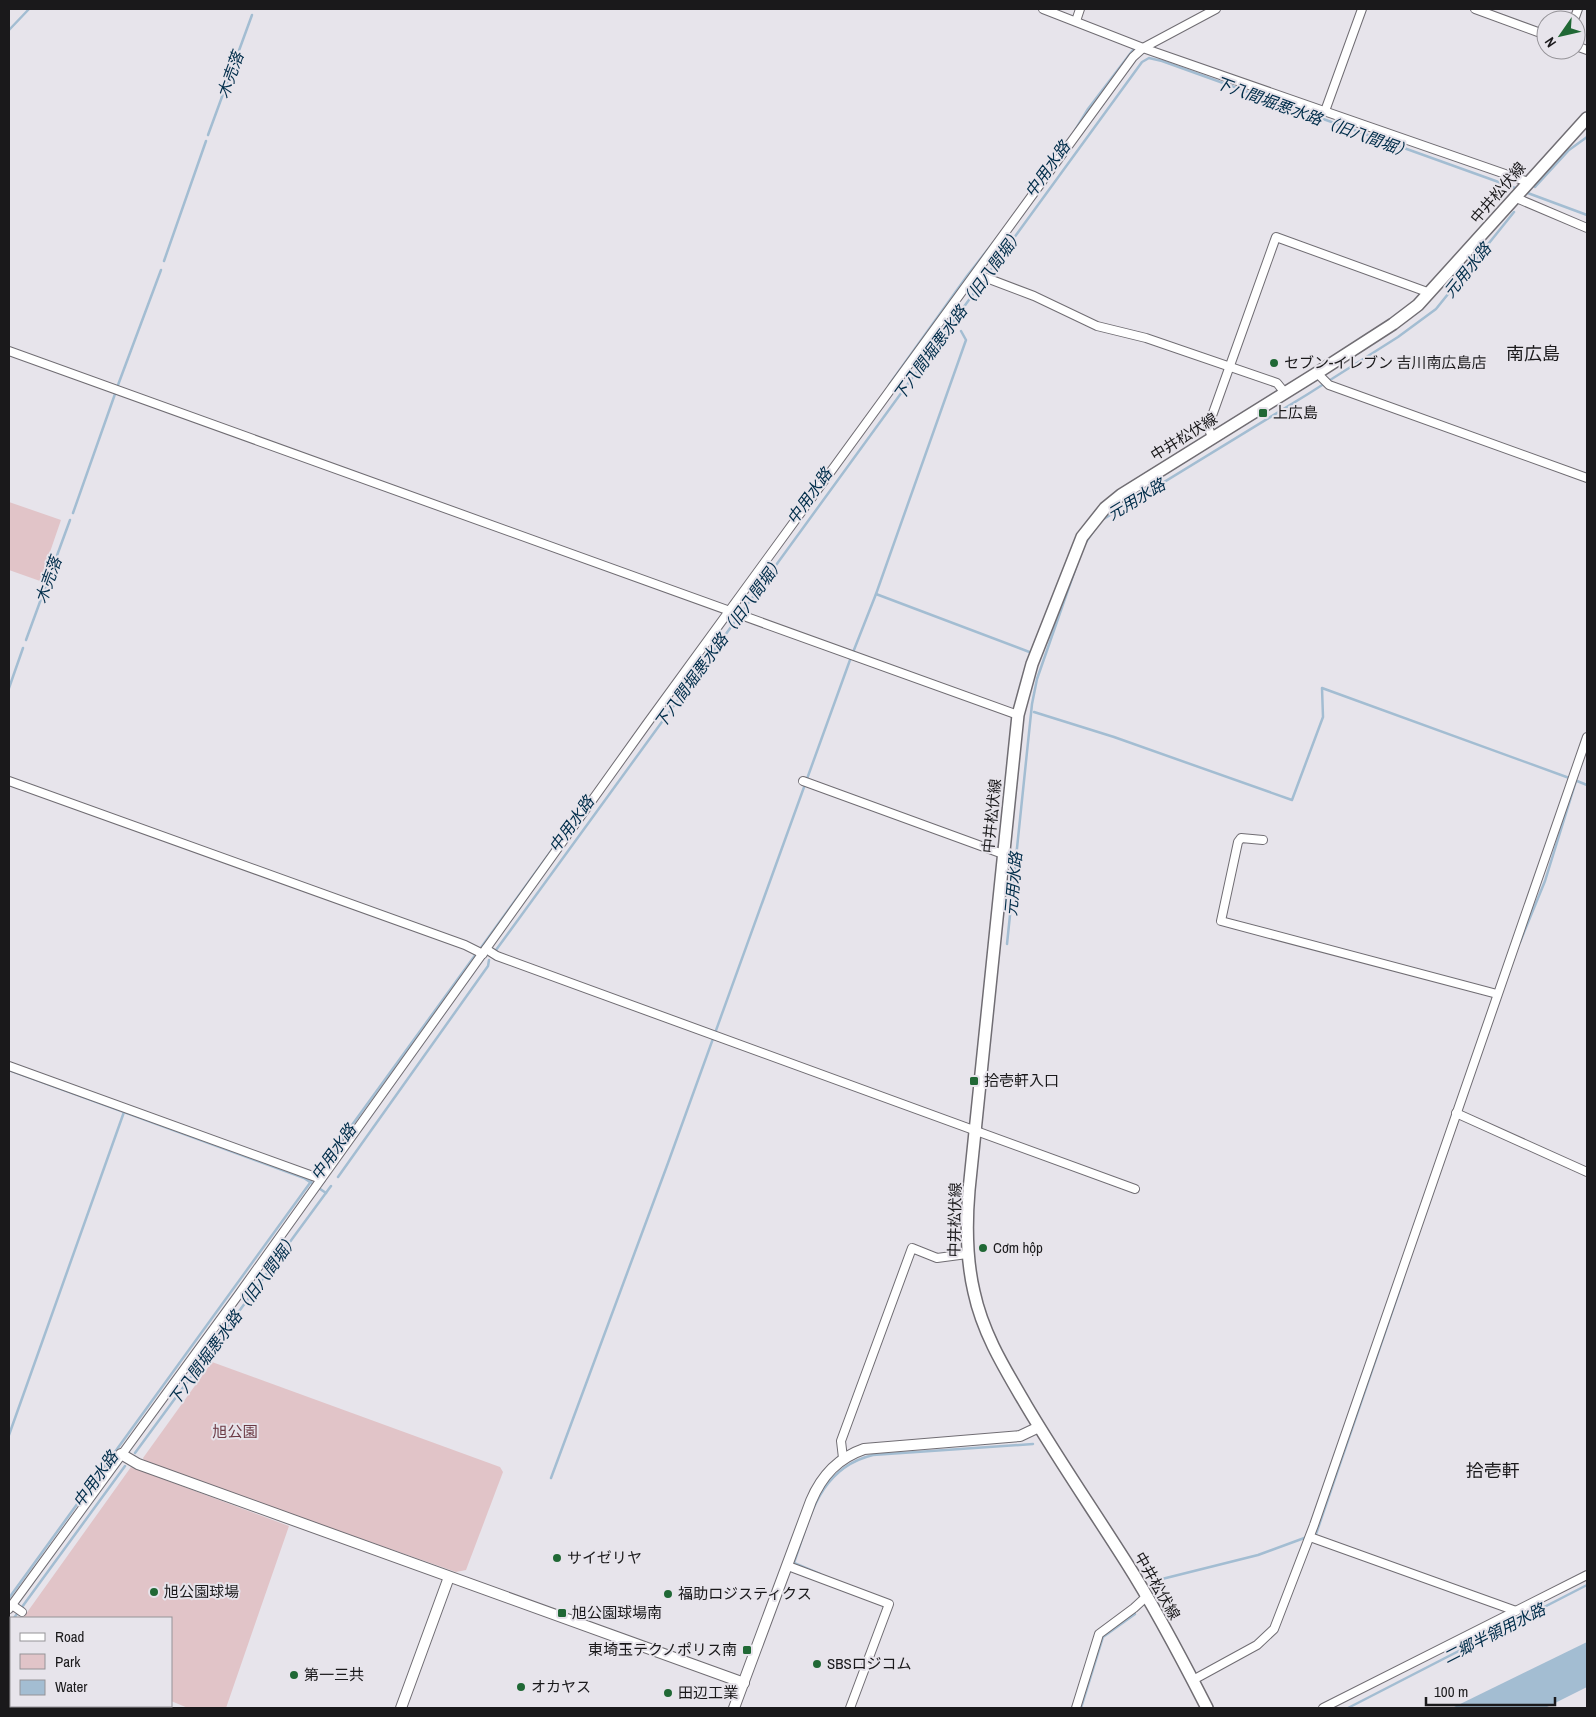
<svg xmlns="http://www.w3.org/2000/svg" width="1596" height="1717" font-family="'Archivo Narrow','Noto Sans JP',sans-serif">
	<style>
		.green { fill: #e1c4c8 }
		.water { fill: #a3bdd2 }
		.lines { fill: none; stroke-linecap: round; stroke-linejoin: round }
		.stream { stroke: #a3bdd2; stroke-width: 2.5 }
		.minor-casing { stroke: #706d73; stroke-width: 10 }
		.tertiary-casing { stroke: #706d73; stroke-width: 12 }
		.secondary-casing { stroke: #706d73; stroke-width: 14 }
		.minor { stroke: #fff; stroke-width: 8 }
		.tertiary { stroke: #fff; stroke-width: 10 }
		.secondary { stroke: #fff; stroke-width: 11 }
		.poi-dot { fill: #206835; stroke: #e7e4eb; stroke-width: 2 }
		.labels { text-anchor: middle; stroke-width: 4; stroke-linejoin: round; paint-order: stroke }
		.street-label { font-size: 15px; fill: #1a191b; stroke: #e7e4eb }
		.poi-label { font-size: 15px; fill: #1a191b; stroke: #e7e4eb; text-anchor: start }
		.park-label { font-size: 15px; fill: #6b3944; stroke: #e7e4eb }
		.water-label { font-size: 16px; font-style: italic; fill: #002d4a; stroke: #e7e4eb }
		.quarter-label { font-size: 18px; fill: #1a191b; stroke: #e7e4eb }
	</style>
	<rect width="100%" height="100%" fill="#e7e4eb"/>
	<g class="green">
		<polygon points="9,502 61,520 40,581 9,570"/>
		<polygon points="212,1362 500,1467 503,1472 466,1570 456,1572 145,1463 143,1458"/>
		<polygon points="131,1467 289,1526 226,1708 188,1708 171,1701 171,1618 23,1618"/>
	</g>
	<polygon class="water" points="1587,1642 1587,1687 1545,1708 1452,1708"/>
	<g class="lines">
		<g class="stream">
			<polyline points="9,30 29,9"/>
			<polyline points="208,135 252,15"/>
			<polyline points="1071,137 1088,109 1133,50"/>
			<polyline points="1535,187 1569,150 1587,137"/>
			<polyline points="1525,192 1587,215"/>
			<polyline points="164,261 206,141"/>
			<polyline points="118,385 161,270"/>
			<polyline points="889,385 967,276 1000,234"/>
			<polyline points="73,513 115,394"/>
			<polyline points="1102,520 1308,394 1398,337 1436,309 1514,212"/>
			<polyline points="1086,542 1092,533"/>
			<polyline points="876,594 1032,653"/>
			<polyline points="26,640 70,520"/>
			<polyline points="9,688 23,648"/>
			<polyline points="1034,712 1114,737 1292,800 1323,717 1322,688 1572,779"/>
			<polyline points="1577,781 1587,785"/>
			<polyline points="1520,942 1545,881 1576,781"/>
			<polyline points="1007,944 1032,704 1037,679 1077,564"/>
			<polyline points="480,949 562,836"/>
			<polyline points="496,950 1142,62 1149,58 1162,61 1518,189"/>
			<polyline points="9,1070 124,1112"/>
			<polyline points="338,1177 488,966 489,960"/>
			<polyline points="9,1435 124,1112 304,1178 326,1193"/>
			<polyline points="135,1453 331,1186"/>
			<polyline points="551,1478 668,1163 850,660 876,594 966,340 961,331"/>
			<polyline points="1312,1535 1316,1534 1403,1280"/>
			<path d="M820 1574 794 1563C810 1517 819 1468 873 1455L1033 1444"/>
			<polyline points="1150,1582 1258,1555 1307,1537"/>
			<polyline points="9,1598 476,954"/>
			<polyline points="14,1618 125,1466"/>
			<polyline points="9,1625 11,1622"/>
			<polyline points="1081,1708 1103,1637 1135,1614"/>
			<polyline points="1348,1708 1587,1585"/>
		</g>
		<defs>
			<g id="minor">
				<polyline points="1043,9 1143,48 1528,182"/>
				<polyline points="1475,9 1546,35"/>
				<polyline points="1574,20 1578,9"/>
				<polyline points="1076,21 1080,9"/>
				<polyline points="1576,46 1587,50"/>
				<polyline points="1325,111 1362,9"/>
				<polyline points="1514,197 1587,228"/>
				<polyline points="976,274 1034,296 1097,326 1146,338 1277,383 1285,393"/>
				<polyline points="9,351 1018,715"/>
				<polyline points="1317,373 1329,385 1587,478"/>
				<polyline points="1212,437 1208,427 1276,237 1430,293"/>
				<polyline points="9,781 465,945 483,954"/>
				<polyline points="803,781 1003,854"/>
				<polyline points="1263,840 1241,838 1238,842 1221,921 1497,994"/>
				<polyline points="486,949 497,956 1135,1189"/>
				<polyline points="9,1066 321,1179"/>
				<polyline points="1456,1113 1587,1172"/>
				<polyline points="843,1458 841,1441 912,1248 937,1258 967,1254"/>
				<polyline points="1310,1537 1516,1611"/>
				<polyline points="788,1566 889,1604 850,1708"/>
				<polyline points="12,1605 22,1612"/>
				<polyline points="9,1609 239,1294 646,725 1133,57 1143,48 1216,9"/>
				<polyline points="1193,1680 1257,1645 1274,1629 1314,1525 1587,737"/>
				<polyline points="84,1708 85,1706"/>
				<polyline points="1076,1708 1099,1634 1134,1608 1147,1596"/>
				<polyline points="1323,1708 1587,1575"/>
			</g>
			<g id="tertiary">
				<polyline points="121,1454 138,1464 744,1683"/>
				<polyline points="401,1708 449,1577"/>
				<path d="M734 1708 811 1501C822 1475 838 1458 864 1449L1020 1436 1039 1427"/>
			</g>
			<path id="secondary" d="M1207 1708C1182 1659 1156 1609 1126 1562 1093 1510 1058 1459 1026 1405 1005 1369 983 1334 974 1292 966 1258 966 1225 969 1190L1018 715 1032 664 1082 537 1105 508 1121 495 1317 373 1393 324 1418 305 1587 118"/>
		</defs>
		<use href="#minor" class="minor-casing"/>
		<use href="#tertiary" class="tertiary-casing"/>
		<use href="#secondary" class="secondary-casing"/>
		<use href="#minor" class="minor"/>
		<use href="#tertiary" class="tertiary"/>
		<use href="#secondary" class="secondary"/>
	</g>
	<g class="poi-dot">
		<circle cx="1274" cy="363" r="5"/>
		<rect x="1258" y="408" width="10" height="10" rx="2.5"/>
		<rect x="969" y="1076" width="10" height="10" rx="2.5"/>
		<circle cx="983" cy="1248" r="5"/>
		<circle cx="557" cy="1558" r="5"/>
		<circle cx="154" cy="1592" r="5"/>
		<circle cx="668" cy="1594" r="5"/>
		<rect x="557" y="1608" width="10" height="10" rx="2.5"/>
		<rect x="742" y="1645" width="10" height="10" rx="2.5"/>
		<circle cx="817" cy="1664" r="5"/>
		<circle cx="294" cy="1675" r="5"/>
		<circle cx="521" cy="1687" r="5"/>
		<circle cx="668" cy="1693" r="5"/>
	</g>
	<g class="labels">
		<g class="street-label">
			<text transform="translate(1498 193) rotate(-49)" y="5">中井松伏線</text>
			<text transform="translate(1184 437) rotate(-32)" y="5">中井松伏線</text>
			<text transform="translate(992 816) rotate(-84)" y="5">中井松伏線</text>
			<text transform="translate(955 1220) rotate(-89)" y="5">中井松伏線</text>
			<text transform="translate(1157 1586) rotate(60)" y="5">中井松伏線</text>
		</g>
		<g class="poi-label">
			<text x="1284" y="368">セブン-イレブン 吉川南広島店</text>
			<text x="1273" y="418">上広島</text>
			<text x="984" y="1086">拾壱軒入口</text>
			<text x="993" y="1253">Cơm hộp</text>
			<text x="567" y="1563">サイゼリヤ</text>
			<text x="164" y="1597">旭公園球場</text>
			<text x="678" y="1599">福助ロジスティクス</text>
			<text x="572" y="1618">旭公園球場南</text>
			<text x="737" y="1655" text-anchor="end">東埼玉テクノポリス南</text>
			<text x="827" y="1669">SBSロジコム</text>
			<text x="304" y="1680">第一三共</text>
			<text x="531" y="1692">オカヤス</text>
			<text x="678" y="1698">田辺工業</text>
		</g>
		<g class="park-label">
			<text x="235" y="1437">旭公園</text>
		</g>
		<g class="water-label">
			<text transform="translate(230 75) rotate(-70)" y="6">木売落</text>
			<text transform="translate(1314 117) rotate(20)" y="6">下八間堀悪水路（旧八間堀）</text>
			<text transform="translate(1047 169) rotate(-54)" y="6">中用水路</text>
			<text transform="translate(1467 270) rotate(-51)" y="6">元用水路</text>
			<text transform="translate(958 314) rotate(-54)" y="6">下八間堀悪水路（旧八間堀）</text>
			<text transform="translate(809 496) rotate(-54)" y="6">中用水路</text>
			<text transform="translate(1136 499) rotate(-31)" y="6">元用水路</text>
			<text transform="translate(48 580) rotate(-70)" y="6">木売落</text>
			<text transform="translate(719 642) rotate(-54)" y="6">下八間堀悪水路（旧八間堀）</text>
			<text transform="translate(571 824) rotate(-54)" y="6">中用水路</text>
			<text transform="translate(1013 884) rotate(-85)" y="6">元用水路</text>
			<text transform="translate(333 1152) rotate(-54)" y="6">中用水路</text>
			<text transform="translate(233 1319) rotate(-54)" y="6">下八間堀悪水路（旧八間堀）</text>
			<text transform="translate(95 1479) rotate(-54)" y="6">中用水路</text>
			<text transform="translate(1494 1633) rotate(-27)" y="6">二郷半領用水路</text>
		</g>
		<g class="quarter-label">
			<text x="1533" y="360">南広島</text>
			<text x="1493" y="1477">拾壱軒</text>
		</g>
	</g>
	<rect width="1596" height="1717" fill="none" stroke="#1a191b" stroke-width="20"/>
	<rect x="10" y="1617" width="162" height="90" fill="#e7e4eb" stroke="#959398"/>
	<rect x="20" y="1633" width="25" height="8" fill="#ffffff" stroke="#959398"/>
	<text x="55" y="1642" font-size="15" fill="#1a191b">Road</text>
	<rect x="20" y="1654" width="25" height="15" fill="#e1c4c8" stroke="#959398"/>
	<text x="55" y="1667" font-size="15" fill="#1a191b">Park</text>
	<rect x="20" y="1680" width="25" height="15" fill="#a3bdd2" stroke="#959398"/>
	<text x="55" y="1692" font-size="15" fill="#1a191b">Water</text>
	<g transform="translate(1561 35) rotate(236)"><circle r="24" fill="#e7e4eb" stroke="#959398"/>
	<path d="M0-4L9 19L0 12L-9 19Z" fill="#206835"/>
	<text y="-8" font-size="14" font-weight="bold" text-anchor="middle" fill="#1a191b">N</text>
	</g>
	<path d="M1426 1697v8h129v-8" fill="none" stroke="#1a191b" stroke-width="2.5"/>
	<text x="1434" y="1697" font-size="15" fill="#1a191b" stroke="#e7e4eb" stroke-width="4" paint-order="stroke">100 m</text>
</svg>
